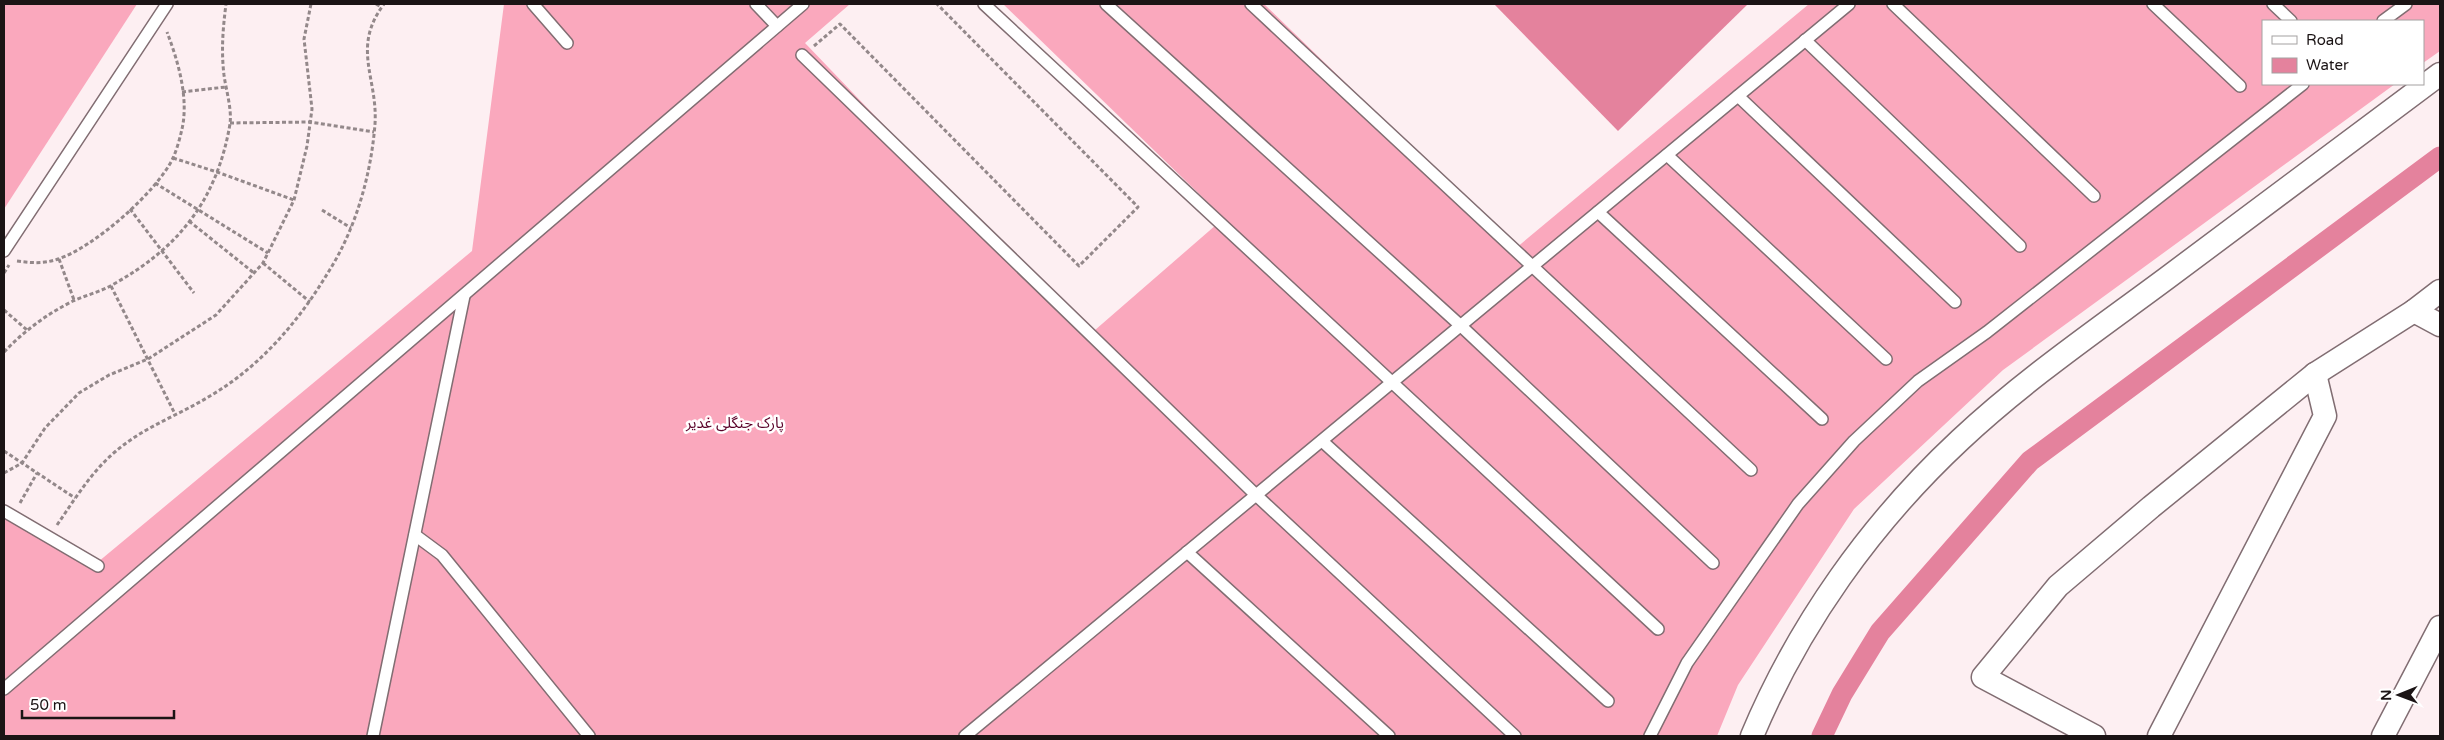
<svg xmlns="http://www.w3.org/2000/svg" width="2444" height="740" font-family="'Varela Round','Noto Sans Arabic',sans-serif">
	<style>
		.forest { fill: #faa8bd }
		.water { fill: #e4829d }
		.lines { fill: none; stroke-linecap: round; stroke-linejoin: round }
		.canal { stroke: #e4829d; stroke-width: 21 }
		.lane-casing { stroke: #816d72; stroke-width: 14 }
		.street-casing { stroke: #816d72; stroke-width: 25 }
		.path { stroke: #93888a; stroke-width: 3; stroke-dasharray: 4 2.5; stroke-linecap: butt }
		.lane { stroke: #fff; stroke-width: 11 }
		.street { stroke: #fff; stroke-width: 22 }
		.labels { text-anchor: middle; stroke-width: 5; stroke-linejoin: round; paint-order: stroke }
		.park-label { font-size: 15px; fill: #5a0028; stroke: #fff }
	</style>
	<rect width="100%" height="100%" fill="#fdeff2"/>
	<g class="forest">
		<polygon points="4,4 137,4 4,209"/>
		<polygon points="504,4 850,4 805,43 1087,337 1224,218 1003,4 1264,4 1516,248 1809,4 2440,4 2440,51 2423,63 2423,21 2263,21 2263,84 2395,84 2003,370 1854,509 1738,685 1717,736 4,736 4,507 98,562 472,251"/>
	</g>
	<polygon class="water" points="1494,4 1748,4 1618,131"/>
	<g class="lines">
		<polyline class="canal" points="1822,736 1842,694 1880,632 2030,461 2440,157"/>
		<defs>
			<g id="lane">
				<polyline points="533,4 567,43"/>
				<polyline points="756,4 777,26"/>
				<polyline points="984,4 1658,629"/>
				<polyline points="1106,4 1461,326 1713,563"/>
				<polyline points="1251,4 1751,470"/>
				<polyline points="1893,4 2094,196"/>
				<polyline points="2153,4 2240,86"/>
				<polyline points="2273,4 2291,21"/>
				<polyline points="2383,21 2406,4"/>
				<polyline points="1805,40 2020,246"/>
				<polyline points="802,55 1256,495 1515,736"/>
				<polyline points="1738,96 1955,302"/>
				<polyline points="1667,155 1886,359"/>
				<polyline points="1598,212 1822,419"/>
				<polyline points="4,251 167,4"/>
				<polyline points="1322,441 1608,701"/>
				<polyline points="4,511 98,566"/>
				<polyline points="415,535 442,555 589,736"/>
				<polyline points="1187,552 1389,736"/>
				<polyline points="4,689 803,4"/>
				<polyline points="373,736 464,296"/>
				<polyline points="965,736 1849,4"/>
				<polyline points="1650,736 1687,663 1798,504 1854,441 1918,381 1987,332 2303,84"/>
			</g>
			<g id="street">
				<polyline points="2414,311 2440,325"/>
				<path d="M1752 736C1799 624 1871 523 1960 440 2024 380 2097 330 2167 278 2258 210 2349 142 2440 74"/>
				<polyline points="2094,736 1983,677 2058,586 2151,507 2315,374 2414,311 2440,291"/>
				<polyline points="2159,736 2325,416 2315,374"/>
				<polyline points="2383,736 2440,627"/>
			</g>
		</defs>
		<use href="#lane" class="lane-casing"/>
		<use href="#street" class="street-casing"/>
		<g class="path">
			<polyline points="376,4 381,7"/>
			<polyline points="814,46 840,24 1079,266 1138,207 937,4"/>
			<polyline points="182,92 226,87"/>
			<polyline points="230,123 310,122 374,132"/>
			<polyline points="173,158 217,172 294,200"/>
			<polyline points="155,183 268,253"/>
			<polyline points="130,209 194,293"/>
			<polyline points="322,210 351,228"/>
			<polyline points="189,221 254,273"/>
			<polyline points="59,259 74,300"/>
			<path d="M17 261C31 263 44 264 58 259 93 248 157 192 173 158 177 149 180 138 182 129 189 98 178 61 167 32"/>
			<polyline points="263,263 310,302"/>
			<polyline points="4,273 9,265"/>
			<polyline points="111,286 175,414"/>
			<polyline points="4,310 27,330"/>
			<path d="M4 352C24 331 47 314 73 301 86 295 100 292 112 285 179 248 217 200 230 124 232 109 226 90 224 75 221 50 223 28 226 4"/>
			<polyline points="4,451 75,498"/>
			<polyline points="4,473 22,463 45,428 79,393 109,375 148,359 216,315 263,263 294,200 307,146 312,109 304,39 311,4"/>
			<polyline points="20,503 37,473"/>
			<path d="M57 525C75 499 91 472 116 451 144 427 179 415 210 396 261 366 299 321 329 271 356 228 371 175 375 124 378 78 351 48 384 4"/>
		</g>
		<use href="#lane" class="lane"/>
		<use href="#street" class="street"/>
	</g>
	<g class="labels">
		<g class="park-label">
			<text x="735" y="428">پارک جنگلی غدیر</text>
		</g>
	</g>
	<rect width="2444" height="740" fill="none" stroke="#1b1415" stroke-width="10"/>
	<rect x="2262" y="20" width="162" height="65" fill="#ffffff" stroke="#a4a1a1"/>
	<rect x="2272" y="36" width="25" height="8" fill="#ffffff" stroke="#a4a1a1"/>
	<text x="2306" y="45" font-size="15" fill="#1b1415">Road</text>
	<rect x="2272" y="58" width="25" height="15" fill="#e4829d" stroke="#a4a1a1"/>
	<text x="2306" y="70" font-size="15" fill="#1b1415">Water</text>
	<g transform="translate(2399 695) rotate(269)" stroke="#ffffff" stroke-width="4" paint-order="stroke">
	<path d="M0-4L9 19L0 12L-9 19Z" fill="#1b1415"/>
	<text y="-8" font-size="14" font-weight="bold" text-anchor="middle" fill="#1b1415">N</text>
	</g>
	<path d="M22 710v8h152v-8" fill="none" stroke="#1b1415" stroke-width="2.5"/>
	<text x="30" y="710" font-size="15" fill="#1b1415" stroke="#ffffff" stroke-width="4" paint-order="stroke">50 m</text>
</svg>
